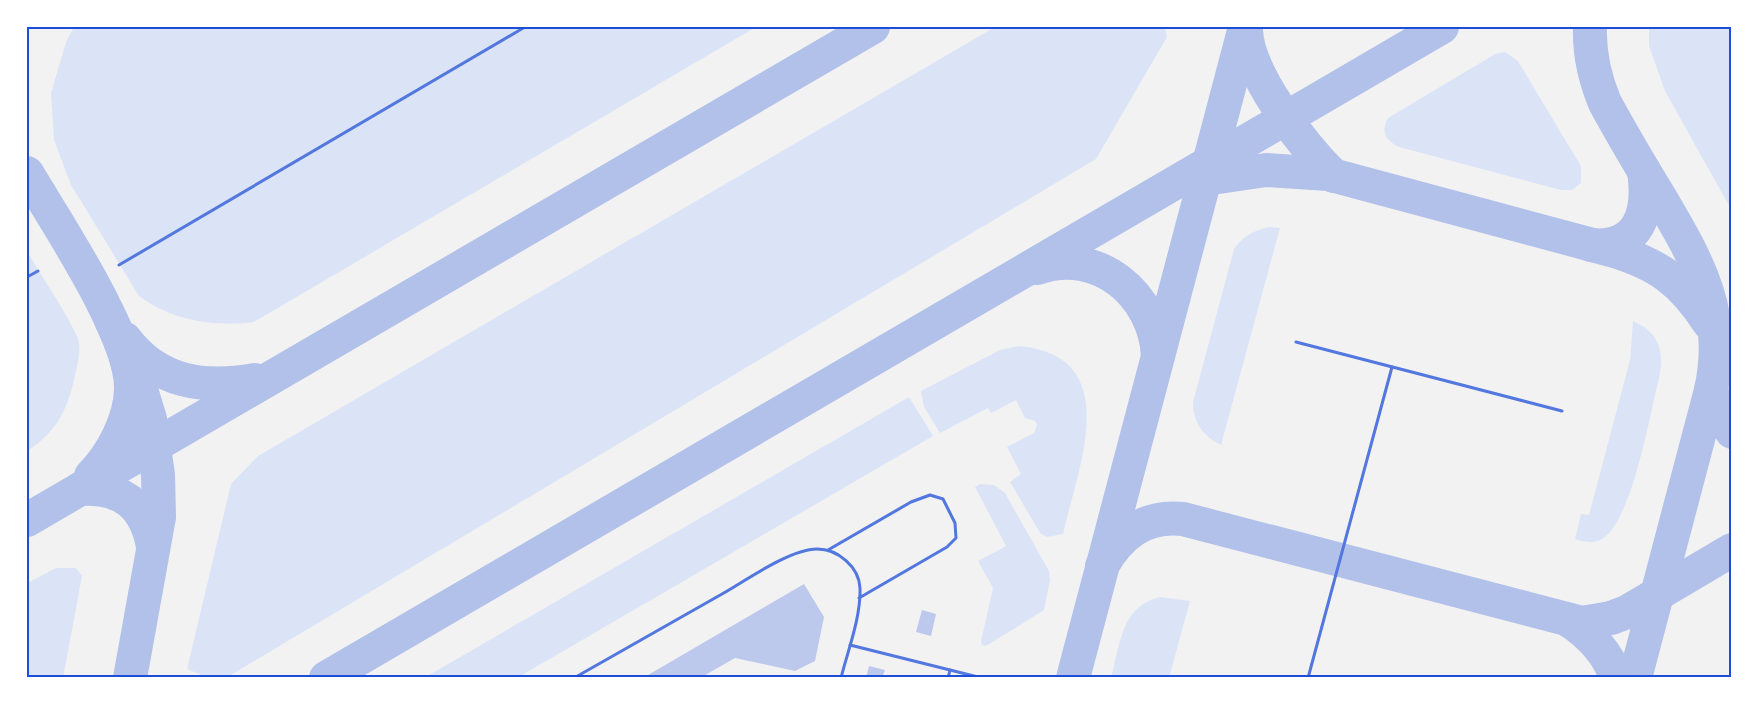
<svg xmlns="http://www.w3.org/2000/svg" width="1759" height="705" font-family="Mulish,sans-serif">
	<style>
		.green { fill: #dbe4f7 }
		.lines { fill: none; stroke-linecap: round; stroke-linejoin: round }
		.taxiway { stroke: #b2c1ea; stroke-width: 34 }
		.building { fill: #bdc9ec }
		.service { stroke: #5277de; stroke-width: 3 }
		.neatline { fill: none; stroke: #1d4ed8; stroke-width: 2 }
	</style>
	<rect width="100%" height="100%" fill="#f2f2f2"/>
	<g class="green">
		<path d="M74 27H756L254 322C214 327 173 321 139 296L71 185 54 140 51 93 66 42Z"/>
		<polygon points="995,27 1165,27 1167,37 1096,159 226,678 208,678 187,669 231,484 258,456"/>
		<polygon points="1649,27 1732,27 1732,211 1665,91 1649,46"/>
		<path d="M1505 52 1518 61 1581 166V183L1572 190H1561L1399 147C1386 141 1380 131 1388 118L1495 54Z"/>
		<path d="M1269 227 1280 228 1221 445C1203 436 1193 423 1193 402L1234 249C1243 236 1253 231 1269 227Z"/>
		<path d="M27 251C41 276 68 314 78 339 81 349 78 362 76 371 69 406 58 432 27 451Z"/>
		<path d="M1633 321C1659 332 1665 352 1659 378 1650 414 1632 521 1602 539 1593 544 1584 542 1575 539L1581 514 1589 515 1630 360Z"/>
		<path d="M1019 346C1126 356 1078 467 1063 534L1047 537 1040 533 1010 482 1021 474 1007 447 1034 433 1037 425 1035 421 1025 418 1016 400 991 413 988 408 940 433 924 407 921 391 1000 350Z"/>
		<polygon points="909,397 933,436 517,678 424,678"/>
		<polygon points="980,484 994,485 1005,493 1049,571 1050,580 1044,610 986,646 982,645 981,641 993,588 978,561 1006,546 975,487"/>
		<polygon points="56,568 76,568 82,576 63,678 27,678 27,583"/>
		<path d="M1160 597 1190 601 1169 678H1111C1120 645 1121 606 1160 597Z"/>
	</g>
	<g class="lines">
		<g class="taxiway">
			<path d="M1590 27C1589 54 1595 79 1605 103 1623 136 1642 168 1661 199 1698 262 1728 313 1711 390L1635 678"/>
			<path d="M1246 30C1247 73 1303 146 1334 176"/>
			<path d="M27 173C56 222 133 336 131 390 130 421 112 454 91 476"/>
			<path d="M1198 180 1266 170 1328 174 1611 250C1658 264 1682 281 1709 323"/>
			<path d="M1591 245C1640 250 1650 211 1644 171"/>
			<path d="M1037 268C1098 246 1155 295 1158 356"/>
			<polyline points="111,320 136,373 150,419 158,475 159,517 130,678"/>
			<path d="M125 339C158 383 204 389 255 380"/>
			<polyline points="1711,390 1714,400 1732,432"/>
			<path d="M80 489C122 487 145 504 153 546"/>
			<polyline points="27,520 873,27"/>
			<path d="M1102 566C1120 534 1145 515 1183 519L1582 623 1611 618 1627 612 1732 550"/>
			<path d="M1568 620C1589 633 1609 654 1616 678"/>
			<polyline points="326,678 1442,27"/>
			<polyline points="1073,678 1245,27"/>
		</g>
	</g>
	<g class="building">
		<polygon points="804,584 824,617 815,661 795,671 735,658 700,678 643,678"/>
		<polygon points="922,610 936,614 931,636 916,632"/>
		<polygon points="869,666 885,670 882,678 866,678"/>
	</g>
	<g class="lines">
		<g class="service">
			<polyline points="119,265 525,27"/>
			<polyline points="27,277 38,271"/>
			<polyline points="1296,342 1562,411"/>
			<polyline points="828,550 911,502 930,495 943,499 955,523 956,538 947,547 859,598"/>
			<polyline points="850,645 982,678"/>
			<path d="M574 678C624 650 673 622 722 594 745 581 790 549 817 549 838 549 859 567 860 588 861 617 848 650 841 678"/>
			<polyline points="948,678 950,670"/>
			<polyline points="1308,678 1392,367"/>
		</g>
	</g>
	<rect width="1759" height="705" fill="none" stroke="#ffffff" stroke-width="57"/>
	<rect x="28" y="28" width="1702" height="648" class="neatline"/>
</svg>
